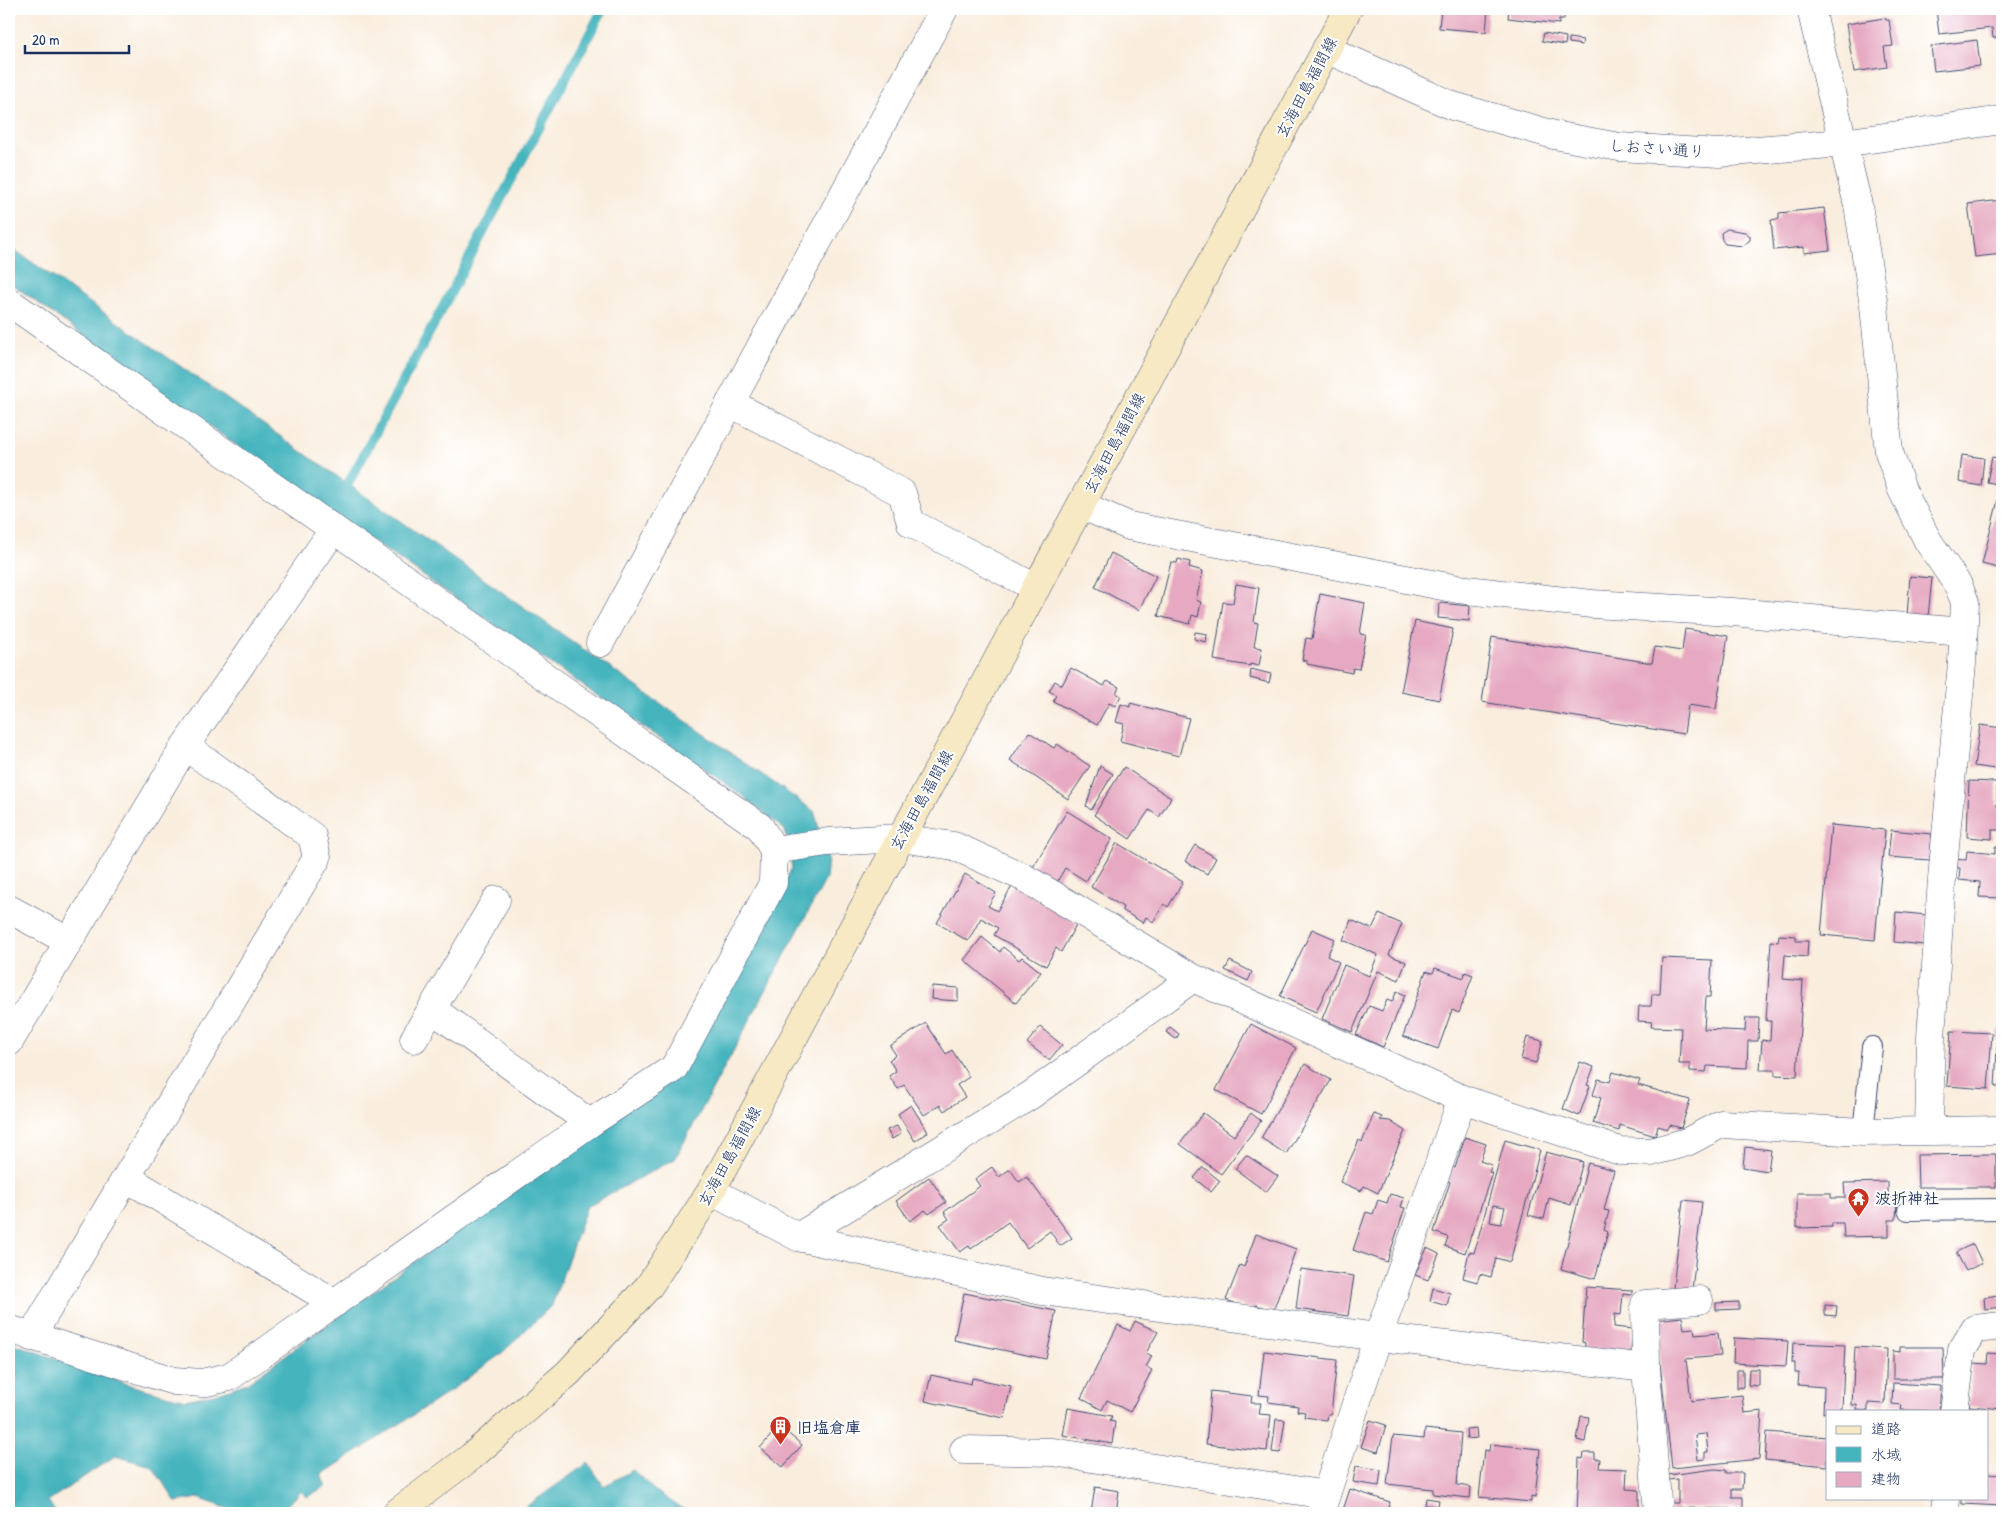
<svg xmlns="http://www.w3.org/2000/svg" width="2011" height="1522" font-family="'Patrick Hand','Klee One',sans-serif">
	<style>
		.water { fill: #44b4bd; stroke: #30728e }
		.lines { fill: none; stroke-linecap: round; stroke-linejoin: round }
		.stream { stroke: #44b4bd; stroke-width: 10 }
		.building { fill: #e6a9c1; fill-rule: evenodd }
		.service-casing { stroke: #3c4c71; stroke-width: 22 }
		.minor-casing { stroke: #3c4c71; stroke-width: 29 }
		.tertiary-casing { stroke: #3c4c71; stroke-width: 29 }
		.secondary-casing { stroke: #3c4c71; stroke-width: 29 }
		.service { stroke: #fff; stroke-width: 20 }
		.minor { stroke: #fff; stroke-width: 28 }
		.tertiary { stroke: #fff; stroke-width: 28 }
		.secondary { stroke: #f7e9c3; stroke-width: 28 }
		.labels { text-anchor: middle; stroke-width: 4; stroke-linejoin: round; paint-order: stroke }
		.street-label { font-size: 16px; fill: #1b2f5e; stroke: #fff }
		.poi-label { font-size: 16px; font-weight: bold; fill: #1b2f5e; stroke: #fff; text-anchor: start }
	</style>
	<rect width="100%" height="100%" fill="#fff"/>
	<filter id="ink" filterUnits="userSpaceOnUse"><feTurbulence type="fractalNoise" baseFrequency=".02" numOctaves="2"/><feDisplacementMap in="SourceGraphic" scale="10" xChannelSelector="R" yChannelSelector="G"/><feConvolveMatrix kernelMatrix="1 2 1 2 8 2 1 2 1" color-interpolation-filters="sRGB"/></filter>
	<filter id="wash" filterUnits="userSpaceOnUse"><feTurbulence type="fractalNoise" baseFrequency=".0096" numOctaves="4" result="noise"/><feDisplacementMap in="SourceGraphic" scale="20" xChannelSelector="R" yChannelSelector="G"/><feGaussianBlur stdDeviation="1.12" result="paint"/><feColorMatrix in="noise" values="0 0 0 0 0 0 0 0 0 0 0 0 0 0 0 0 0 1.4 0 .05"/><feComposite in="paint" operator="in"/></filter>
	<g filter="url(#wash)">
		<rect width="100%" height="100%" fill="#f9eddd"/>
		<g class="water">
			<polygon points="9,246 814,811 828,859 826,879 675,1159 587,1206 552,1305 502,1353 446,1394 321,1475 326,1486 307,1497 302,1491 286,1506 281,1513 241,1513 198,1498 176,1502 152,1466 115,1456 48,1501 56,1513 37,1513 34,1510 30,1513 9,1513 9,1342 130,1385 185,1400 218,1393 247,1383 684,1067 792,868 785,830 742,795 310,498 9,282"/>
			<polygon points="588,1463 604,1486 633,1470 654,1490 689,1513 517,1513"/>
		</g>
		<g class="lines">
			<polyline class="stream" points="348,484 603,9"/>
		</g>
		<g id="blocks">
			<g class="building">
				<polygon points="1441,9 1488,9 1486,32 1439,28"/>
				<polygon points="1509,9 1565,9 1564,20 1559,20 1559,24 1508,18"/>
				<polygon points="1936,9 2002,9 2002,37 1993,38 1992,28 1939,34"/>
				<polygon points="1885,18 1886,20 1889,20 1893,46 1884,47 1887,67 1854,72 1846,24"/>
				<polygon points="1544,33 1566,37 1565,45 1542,41"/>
				<polygon points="1569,38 1583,40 1582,45 1569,43"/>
				<polygon points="1977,40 1980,66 1934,71 1931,46"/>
				<polygon points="2002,200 2002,254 1975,257 1968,204"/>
				<polygon points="1824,208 1830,250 1804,253 1804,247 1774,250 1771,220 1779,219 1779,213"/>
				<polygon points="1727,229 1745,232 1750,236 1750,240 1743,246 1725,244 1722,240 1721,233"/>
				<polygon points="1962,455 1984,458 1981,486 1959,482"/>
				<polygon points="1992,457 2002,459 2002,485 1987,482"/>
				<polygon points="2000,492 2002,493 2002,569 1982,564"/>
				<polygon points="1111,553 1156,576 1139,610 1095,587"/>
				<polygon points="1178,559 1190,562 1189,567 1203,571 1196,600 1201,602 1198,617 1192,615 1190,624 1158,616 1171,562 1177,563"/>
				<polygon points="1910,576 1932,578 1928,617 1907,616"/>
				<polygon points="1236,584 1259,588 1254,622 1258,623 1254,647 1262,648 1259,666 1250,664 1250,666 1214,660 1223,602 1233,603"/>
				<polygon points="1320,594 1365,603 1360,634 1366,635 1359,669 1353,668 1352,673 1307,664 1307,661 1302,660 1306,638 1312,639"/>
				<polygon points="1439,603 1470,606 1469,621 1438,618"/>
				<polygon points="1415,621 1453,629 1439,700 1401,692"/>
				<polygon points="1685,629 1728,636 1716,709 1688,705 1684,734 1482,702 1492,637 1652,663 1655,647 1682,651"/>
				<polygon points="1195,632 1207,634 1206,642 1194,639"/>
				<polygon points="1071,668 1104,686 1107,681 1119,687 1116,693 1121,696 1115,706 1109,703 1097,725 1053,701 1056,695 1049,691 1055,681 1062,685"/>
				<polygon points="1251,669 1271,674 1269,683 1250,678"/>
				<polygon points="1130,703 1189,718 1179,756 1120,741 1124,724 1116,722 1121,704 1130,707"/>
				<polygon points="1980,725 2002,728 2002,770 1974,766"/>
				<polygon points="1029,732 1054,748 1057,744 1090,766 1068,799 1010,760"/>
				<polygon points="1100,766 1113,774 1091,810 1086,806"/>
				<polygon points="1124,767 1171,798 1159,817 1149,810 1130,839 1094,815"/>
				<polygon points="1969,781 1997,782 1997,806 2001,805 2002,830 1992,830 1992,839 1967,837"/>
				<polygon points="1067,811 1112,839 1086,881 1065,868 1057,882 1033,867"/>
				<polygon points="1831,825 1885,830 1875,940 1821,935"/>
				<polygon points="1891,830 1932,834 1930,860 1888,857"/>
				<polygon points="1117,843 1183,882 1168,907 1164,904 1153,922 1146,917 1143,923 1122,910 1123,907 1091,887"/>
				<polygon points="1195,845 1216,858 1207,874 1185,861"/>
				<polygon points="1995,847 2002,848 2002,898 1979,897 1980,882 1959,880 1960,868 1951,867 1952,859 1966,860 1967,851 1995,854"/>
				<polygon points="965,874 996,893 988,906 997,911 1013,885 1077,923 1061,952 1056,948 1046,966 994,935 998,928 981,918 968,941 937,923"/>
				<polygon points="1896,912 1927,915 1924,945 1894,942"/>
				<polygon points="1379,914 1402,924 1389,955 1406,962 1399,980 1378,971 1352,1032 1322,1019 1344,965 1369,976 1378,955 1343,940 1351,920 1372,929"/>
				<polygon points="1312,929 1335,939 1327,956 1339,962 1316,1012 1280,996"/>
				<polygon points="1779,935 1796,936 1796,941 1808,941 1807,957 1785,955 1783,979 1803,981 1797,1076 1775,1075 1775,1070 1760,1070 1762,1040 1770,1041 1771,1021 1766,1021 1771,941 1778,942"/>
				<polygon points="982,937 1000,952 1003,947 1019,960 1022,957 1041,972 1016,1003 964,960"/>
				<polygon points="1662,958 1712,960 1710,997 1706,997 1704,1029 1745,1031 1746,1018 1759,1018 1758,1041 1748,1041 1747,1068 1707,1066 1706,1072 1690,1071 1690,1064 1679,1064 1681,1028 1651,1027 1652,1022 1638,1021 1639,1006 1651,1006 1652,994 1660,994"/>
				<polygon points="1230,961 1252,972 1248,981 1225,970"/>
				<polygon points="1435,968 1464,978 1465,972 1473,975 1459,1013 1452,1010 1438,1049 1403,1036 1426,971 1433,973"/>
				<polygon points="932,986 958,988 958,1001 931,999"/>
				<polygon points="1397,991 1405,995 1383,1047 1356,1035 1369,1006 1382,1011 1387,1000 1392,1002"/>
				<polygon points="926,1023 946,1054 952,1050 969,1077 957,1085 965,1097 944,1111 940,1105 924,1115 904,1085 898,1089 889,1076 896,1071 889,1060 896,1055 890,1046"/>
				<polygon points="1251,1024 1296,1048 1261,1114 1216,1090"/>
				<polygon points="1040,1027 1062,1045 1049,1060 1027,1043"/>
				<polygon points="1170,1027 1179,1034 1176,1039 1166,1032"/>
				<polygon points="1998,1030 2002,1030 2002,1087 1995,1087"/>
				<polygon points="1951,1031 1992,1033 1988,1089 1947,1086"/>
				<polygon points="1527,1037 1543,1041 1536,1063 1521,1059"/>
				<polygon points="1580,1062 1594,1067 1587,1085 1590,1086 1579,1116 1563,1109"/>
				<polygon points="1305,1064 1331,1080 1286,1154 1261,1138"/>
				<polygon points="1613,1072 1640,1080 1638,1085 1690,1100 1681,1128 1670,1125 1668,1129 1658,1126 1655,1136 1620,1125 1619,1131 1593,1123 1601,1098 1593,1095 1598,1079 1610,1082"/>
				<polygon points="911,1105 928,1132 915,1141 898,1114"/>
				<polygon points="1203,1113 1234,1136 1251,1113 1261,1121 1221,1174 1180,1144"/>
				<polygon points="1374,1114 1382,1117 1380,1120 1390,1121 1405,1131 1378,1193 1364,1186 1361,1191 1340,1182 1359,1140 1362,1142"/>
				<polygon points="897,1126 901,1134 892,1139 887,1130"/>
				<polygon points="1465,1137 1486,1144 1480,1161 1492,1165 1489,1172 1492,1173 1465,1253 1445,1246 1448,1237 1434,1232 1450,1182 1447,1181 1451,1166 1455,1168"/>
				<path d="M1505 1140 1540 1150 1510 1262 1496 1258 1491 1277 1480 1274 1477 1282 1463 1278 1469 1252 1474 1253ZM1493 1205 1505 1207 1501 1224 1490 1222Z"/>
				<polygon points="1745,1147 1771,1150 1768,1171 1743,1167"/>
				<polygon points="1546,1152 1583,1162 1571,1205 1549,1198 1544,1219 1528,1215"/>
				<polygon points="1996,1154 1996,1187 1918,1187 1917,1155"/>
				<polygon points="1246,1155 1278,1176 1266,1192 1235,1169"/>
				<polygon points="1588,1163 1614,1170 1604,1210 1609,1211 1604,1230 1608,1232 1595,1279 1561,1269"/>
				<polygon points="992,1167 999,1177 1010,1169 1019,1182 1027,1177 1072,1238 1060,1246 1050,1231 1027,1248 1008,1222 971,1249 969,1246 960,1252 940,1225 949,1219 944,1212 980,1186 975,1179"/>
				<polygon points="1203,1167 1220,1181 1211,1192 1194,1178"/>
				<polygon points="929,1177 946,1202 929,1214 925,1210 910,1221 896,1201"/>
				<polygon points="1888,1182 1888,1198 1897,1198 1896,1220 1889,1220 1889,1236 1844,1237 1843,1223 1832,1223 1832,1227 1797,1228 1797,1193 1831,1193 1831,1198 1845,1198 1844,1183"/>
				<polygon points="1390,1194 1404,1198 1401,1207 1405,1208 1387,1262 1353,1250 1366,1212 1373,1214 1378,1200 1387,1203"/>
				<polygon points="1683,1200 1702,1202 1692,1290 1673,1288"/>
				<polygon points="1256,1234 1296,1249 1273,1311 1256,1305 1254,1310 1226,1300 1240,1265 1244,1267"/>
				<polygon points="1973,1244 1982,1263 1966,1271 1956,1252"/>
				<polygon points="1427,1248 1439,1254 1428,1280 1415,1275"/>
				<polygon points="1301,1269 1354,1276 1348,1316 1296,1309"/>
				<polygon points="1586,1287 1632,1290 1632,1295 1623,1294 1621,1315 1615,1314 1614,1327 1632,1329 1631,1353 1585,1349 1585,1343 1582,1342"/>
				<polygon points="1433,1288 1450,1293 1447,1306 1430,1301"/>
				<polygon points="964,1293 1056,1311 1046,1359 954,1340"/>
				<polygon points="1999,1295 1999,1299 2002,1298 2002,1307 1985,1309 1984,1297"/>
				<polygon points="1739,1302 1739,1309 1716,1310 1716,1303"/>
				<polygon points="1825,1305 1837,1306 1836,1316 1825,1315"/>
				<path d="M1682 1317 1684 1329 1694 1328 1695 1335 1718 1333 1721 1356 1686 1359 1691 1401 1742 1395 1744 1413 1762 1411 1759 1459 1672 1468 1655 1320ZM1706 1434 1708 1452H1705V1459L1698 1460 1695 1435Z"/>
				<polygon points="1135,1321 1158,1332 1146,1353 1152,1356 1146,1367 1152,1370 1130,1412 1107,1400 1102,1410 1081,1398 1118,1325 1130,1331"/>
				<polygon points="1734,1338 1788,1341 1786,1366 1733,1363"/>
				<polygon points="1793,1343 1845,1345 1842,1408 1823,1413 1824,1387 1798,1385 1799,1373 1795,1373 1795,1363 1792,1363"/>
				<polygon points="1855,1347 1887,1349 1885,1404 1868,1403 1868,1411 1857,1410 1857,1405 1852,1405"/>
				<polygon points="1900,1347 1943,1347 1944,1379 1893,1379 1893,1351 1900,1352"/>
				<polygon points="1264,1351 1337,1360 1331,1414 1328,1414 1327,1420 1304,1417 1305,1412 1297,1411 1298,1406 1268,1402 1269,1396 1259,1395"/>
				<polygon points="1988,1353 2002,1354 2002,1409 1969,1406 1973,1363 1987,1364"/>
				<polygon points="1749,1369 1759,1369 1759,1386 1748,1385"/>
				<polygon points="1737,1370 1743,1370 1743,1387 1737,1388"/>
				<polygon points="931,1375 971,1384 972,1378 1011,1386 1004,1418 925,1401"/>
				<polygon points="1893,1383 1941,1386 1939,1411 1901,1410 1902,1405 1892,1404"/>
				<polygon points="1211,1391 1252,1396 1251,1403 1261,1403 1259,1414 1271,1415 1267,1451 1206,1444"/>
				<polygon points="1068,1408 1112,1416 1110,1421 1115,1422 1112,1444 1063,1435"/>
				<polygon points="1581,1416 1589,1417 1585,1442 1577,1440"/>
				<polygon points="1276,1419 1285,1420 1280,1453 1272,1452"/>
				<polygon points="1370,1420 1386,1425 1378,1452 1361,1447"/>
				<polygon points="779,1426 802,1445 783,1467 760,1448"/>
				<polygon points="1476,1428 1477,1438 1467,1439 1466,1429"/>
				<polygon points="1425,1429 1461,1433 1457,1485 1471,1487 1470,1498 1433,1494 1433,1489 1387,1484 1393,1436 1424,1439"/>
				<polygon points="1767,1432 1827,1437 1827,1466 1765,1460"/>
				<polygon points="1490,1444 1540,1449 1535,1497 1531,1496 1531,1502 1479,1497 1484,1450 1489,1451"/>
				<polygon points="1584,1453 1595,1453 1595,1459 1600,1459 1599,1468 1627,1469 1626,1489 1639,1490 1639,1513 1577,1513 1579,1458 1583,1459"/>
				<polygon points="1356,1466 1381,1470 1379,1486 1353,1482"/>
				<polygon points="1715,1469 1726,1470 1726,1473 1743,1473 1742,1489 1732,1489 1732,1497 1743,1497 1743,1509 1678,1508 1678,1513 1670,1513 1670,1503 1678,1503 1678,1479 1668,1480 1668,1475"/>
				<polygon points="1987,1473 2002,1474 2002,1506 1962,1504 1962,1498 1987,1498"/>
				<polygon points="1095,1487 1119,1491 1116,1513 1091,1513"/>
				<polygon points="1350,1489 1390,1502 1386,1513 1342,1513"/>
				<polygon points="1426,1498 1439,1500 1438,1506 1425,1505"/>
				<polygon points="1497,1510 1513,1512 1513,1513 1497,1513"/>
			</g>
		</g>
	</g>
	<g filter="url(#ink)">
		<use href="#blocks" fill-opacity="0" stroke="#3c4c71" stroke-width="1"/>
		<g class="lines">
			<defs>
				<g id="service">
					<polyline points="1863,1132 1872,1047"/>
					<polyline points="1908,1210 2002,1209"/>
				</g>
				<g id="minor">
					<polyline points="1811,9 1858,205 1874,306 1889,452 1902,490 1928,541 1958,585 1965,602 1962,663 1942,879 1931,1037 1929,1130"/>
					<polyline points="9,302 760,827 774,850 773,883 674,1068 590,1123 229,1377 202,1383 174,1381 9,1329"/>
					<polyline points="730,403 902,493 911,523 1036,588"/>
					<polyline points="1081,505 1129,526 1458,589 1592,604 1732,612 1963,632"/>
					<polyline points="600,643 944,9"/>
					<polyline points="774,850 828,842 900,838 954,846 1023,877 1193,978 1462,1099 1620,1151 1651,1152 1687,1142 1721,1124 1863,1132 2002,1130"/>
					<polyline points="9,909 68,941"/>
					<polyline points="432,1009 590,1123"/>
					<polyline points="414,1039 496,900"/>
					<polyline points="9,1042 185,746 334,529"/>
					<polyline points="127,1178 335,1303"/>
					<polyline points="711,1191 798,1237 1042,1291 1378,1337 1646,1368"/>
					<polyline points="798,1237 1031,1095 1193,978"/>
					<polyline points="31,1337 317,858 312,836 185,746"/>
					<polyline points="1954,1411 1962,1350 1975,1329 2002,1326"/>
					<polyline points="964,1450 1053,1452 1326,1495"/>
					<polyline points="1320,1513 1378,1337 1462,1099"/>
					<polyline points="1658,1513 1646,1368 1645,1304 1699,1300"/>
					<polyline points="1945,1513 1946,1498"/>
				</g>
				<polyline id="tertiary" points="1326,49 1453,106 1554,135 1619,147 1719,153 1843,143 2002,120"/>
				<polyline id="secondary" points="396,1513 471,1457 568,1373 649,1286 711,1191 1348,9"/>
			</defs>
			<use href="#service" class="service-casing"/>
			<use href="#minor" class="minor-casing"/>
			<use href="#tertiary" class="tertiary-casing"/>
			<use href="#secondary" class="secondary-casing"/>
			<use href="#service" class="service"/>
			<use href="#minor" class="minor"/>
			<use href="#tertiary" class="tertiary"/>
			<use href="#secondary" class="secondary"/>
		</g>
	</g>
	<defs>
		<symbol id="temple-pin" viewBox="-11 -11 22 30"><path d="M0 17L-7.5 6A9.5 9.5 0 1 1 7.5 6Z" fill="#c8321e" stroke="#fff"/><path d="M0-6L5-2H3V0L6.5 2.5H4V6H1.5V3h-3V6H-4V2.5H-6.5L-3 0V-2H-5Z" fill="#fff"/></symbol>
		<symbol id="building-pin" viewBox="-11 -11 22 30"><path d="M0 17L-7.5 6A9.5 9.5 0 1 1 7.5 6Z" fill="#c8321e" stroke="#fff"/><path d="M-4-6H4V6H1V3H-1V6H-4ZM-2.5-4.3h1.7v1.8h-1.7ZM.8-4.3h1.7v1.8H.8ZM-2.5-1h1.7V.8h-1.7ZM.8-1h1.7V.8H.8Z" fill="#fff"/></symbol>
	</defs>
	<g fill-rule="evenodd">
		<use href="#temple-pin" x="1846" y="1186" width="25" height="34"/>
		<use href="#building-pin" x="768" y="1414" width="25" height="34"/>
	</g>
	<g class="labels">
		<g class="street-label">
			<text transform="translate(1306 87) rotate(-62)" y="6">玄海田島福間線</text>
			<text transform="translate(1657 148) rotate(4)" y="6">しおさい通り</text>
			<text transform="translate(1114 443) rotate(-62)" y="6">玄海田島福間線</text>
			<text transform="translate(921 800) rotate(-61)" y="6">玄海田島福間線</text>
			<text transform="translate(729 1156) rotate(-61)" y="6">玄海田島福間線</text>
		</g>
		<g class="poi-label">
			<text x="1875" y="1204">波折神社</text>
			<text x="797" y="1433">旧塩倉庫</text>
		</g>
	</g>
	<rect width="2011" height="1522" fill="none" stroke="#fff" stroke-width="30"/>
	<rect x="1826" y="1410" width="162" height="90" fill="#ffffff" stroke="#a4acbf"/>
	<rect x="1836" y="1426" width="25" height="8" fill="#f7e9c3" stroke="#a4acbf"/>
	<text x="1871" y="1434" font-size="15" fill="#1b2f5e">道路</text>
	<rect x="1836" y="1447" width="25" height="15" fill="#44b4bd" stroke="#a4acbf"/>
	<text x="1871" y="1460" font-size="15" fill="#1b2f5e">水域</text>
	<rect x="1836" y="1472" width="25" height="15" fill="#e6a9c1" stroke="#a4acbf"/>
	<text x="1871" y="1484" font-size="15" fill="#1b2f5e">建物</text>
	<path d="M25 45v8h104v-8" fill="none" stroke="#1b2f5e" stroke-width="2.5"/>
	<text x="32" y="45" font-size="15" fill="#1b2f5e" stroke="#ffffff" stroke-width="4" paint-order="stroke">20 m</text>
</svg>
